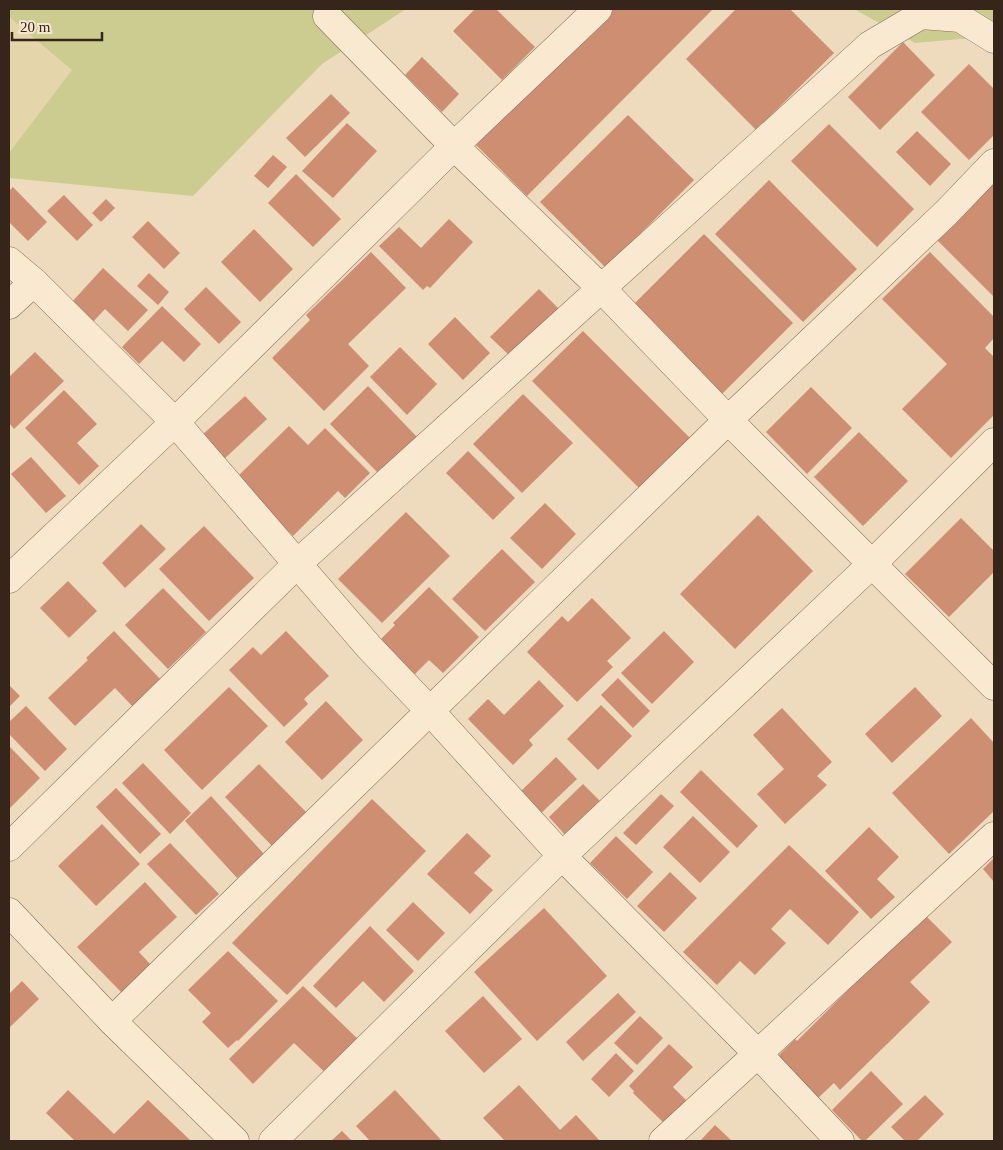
<svg xmlns="http://www.w3.org/2000/svg" width="1003" height="1150" font-family="Georgia,serif">
	<style>
		.farmland { fill: #e4d5aa }
		.green { fill: #cccc91 }
		.building { fill: #ce8e72 }
		.lines { fill: none; stroke-linecap: round; stroke-linejoin: round }
		.street-casing { stroke: #876b56; stroke-width: 29 }
		.street { stroke: #f9e9d0; stroke-width: 28 }
	</style>
	<rect width="100%" height="100%" fill="#eedabd"/>
	<polygon class="farmland" points="9,17 73,70 9,153"/>
	<g class="green">
		<polygon points="9,9 406,9 322,64 193,196 9,178 9,153 72,70 9,17"/>
		<polygon points="854,9 994,9 994,36 915,43"/>
	</g>
	<g class="building">
		<polygon points="475,9 496,9 535,47 502,80 453,31"/>
		<polygon points="611,9 713,9 527,196 476,145"/>
		<polygon points="736,9 790,9 834,53 756,130 686,59"/>
		<polygon points="903,42 935,75 880,130 848,97"/>
		<polygon points="422,57 459,94 442,112 405,75"/>
		<polygon points="969,64 994,89 994,135 969,160 921,112"/>
		<polygon points="331,94 350,113 305,157 286,138"/>
		<polygon points="628,115 694,180 606,268 540,202"/>
		<polygon points="347,123 377,151 333,198 302,171"/>
		<polygon points="829,124 914,209 877,247 791,161"/>
		<polygon points="917,131 951,164 930,186 896,152"/>
		<polygon points="273,155 287,167 268,188 254,176"/>
		<polygon points="296,174 341,219 313,247 268,203"/>
		<polygon points="769,180 857,269 803,322 715,234"/>
		<polygon points="994,180 994,297 936,239"/>
		<polygon points="13,187 47,222 28,241 10,223 9,224 9,191"/>
		<polygon points="64,195 93,225 77,241 47,211"/>
		<polygon points="106,199 115,208 101,222 92,213"/>
		<polygon points="449,219 473,242 430,288 427,286 423,290 379,246 399,227 421,248"/>
		<polygon points="148,221 180,253 164,269 132,237"/>
		<polygon points="254,229 293,269 260,302 221,262"/>
		<polygon points="704,234 793,323 720,396 631,307"/>
		<polygon points="371,252 406,288 348,344 369,366 324,411 272,358 310,320 306,315"/>
		<polygon points="930,252 994,317 994,338 985,348 994,357 994,415 951,458 902,409 947,364 882,299"/>
		<polygon points="103,268 148,310 128,331 105,309 91,324 70,304"/>
		<polygon points="149,273 169,292 158,305 137,286"/>
		<polygon points="206,287 241,322 219,344 184,309"/>
		<polygon points="539,289 560,310 512,358 490,337"/>
		<polygon points="162,306 201,344 184,362 162,341 139,364 122,347"/>
		<polygon points="455,317 490,353 463,380 428,344"/>
		<polygon points="583,331 691,439 640,489 532,381"/>
		<polygon points="400,347 437,384 407,415 370,377"/>
		<polygon points="35,352 64,381 14,429 9,423 9,377"/>
		<polygon points="368,386 418,438 380,475 330,424"/>
		<polygon points="811,387 852,428 807,474 766,432"/>
		<polygon points="64,390 97,424 77,443 99,466 79,485 25,428"/>
		<polygon points="523,394 573,443 522,493 473,444"/>
		<polygon points="245,396 267,419 222,461 200,437"/>
		<polygon points="289,426 308,445 325,428 370,473 345,498 338,491 293,536 236,478"/>
		<polygon points="859,432 908,481 863,526 814,477"/>
		<polygon points="468,451 515,498 493,520 446,473"/>
		<polygon points="31,457 66,496 46,513 11,474"/>
		<polygon points="545,503 576,534 542,569 510,538"/>
		<polygon points="406,512 450,556 382,623 338,579"/>
		<polygon points="758,515 813,571 735,649 680,594"/>
		<polygon points="961,518 994,551 994,572 949,617 905,574"/>
		<polygon points="141,524 166,549 125,588 102,563"/>
		<polygon points="204,526 254,578 209,621 159,569"/>
		<polygon points="502,549 535,582 485,631 452,599"/>
		<polygon points="68,581 97,611 69,638 40,608"/>
		<polygon points="429,587 479,637 443,673 429,660 412,677 378,642 395,625 393,623"/>
		<polygon points="163,588 206,632 168,669 125,625"/>
		<polygon points="592,598 631,638 607,661 613,667 577,702 527,652 562,616 568,622"/>
		<polygon points="114,631 163,682 135,709 115,688 75,726 48,698 88,660 86,658"/>
		<polygon points="286,631 329,676 304,699 308,704 284,727 229,670 253,647 261,655"/>
		<polygon points="664,631 694,662 652,704 621,673"/>
		<polygon points="618,678 650,711 633,728 601,695"/>
		<polygon points="539,680 564,706 529,740 533,745 513,765 468,719 488,699 504,715"/>
		<polygon points="9,685 20,696 9,707"/>
		<polygon points="229,687 268,726 202,790 164,750"/>
		<polygon points="915,687 942,716 892,763 865,734"/>
		<polygon points="326,701 363,740 322,780 285,742"/>
		<polygon points="601,705 632,736 598,770 567,739"/>
		<polygon points="26,706 67,749 45,771 9,734 9,722"/>
		<polygon points="782,708 832,762 817,776 827,785 785,824 757,794 784,769 753,735"/>
		<polygon points="971,718 994,743 994,811 949,854 892,793"/>
		<polygon points="9,746 40,778 10,808 9,806"/>
		<polygon points="556,757 577,779 536,818 516,796"/>
		<polygon points="143,763 191,813 170,834 122,783"/>
		<polygon points="259,764 307,813 272,846 225,797"/>
		<polygon points="701,770 758,826 737,848 680,792"/>
		<polygon points="583,784 602,803 567,837 549,817"/>
		<polygon points="116,788 161,834 140,854 96,807"/>
		<polygon points="661,794 674,806 636,845 623,833"/>
		<polygon points="211,796 264,854 237,878 185,821"/>
		<polygon points="372,799 426,851 287,995 232,943"/>
		<polygon points="693,816 730,852 700,883 663,847"/>
		<polygon points="102,824 140,864 96,906 58,866"/>
		<polygon points="869,827 899,857 877,879 895,897 871,919 825,871"/>
		<polygon points="467,833 491,856 474,873 493,890 470,914 427,874"/>
		<polygon points="616,836 653,872 627,899 590,863"/>
		<polygon points="170,843 219,894 196,915 147,864"/>
		<polygon points="789,845 859,912 828,945 790,909 771,929 786,943 755,975 740,961 717,985 683,952"/>
		<polygon points="994,858 994,882 983,869"/>
		<polygon points="670,872 697,898 664,932 637,906"/>
		<polygon points="145,882 177,917 139,952 150,964 122,993 77,947"/>
		<polygon points="413,902 445,933 418,961 386,930"/>
		<polygon points="544,908 607,976 537,1041 474,972"/>
		<polygon points="924,914 952,942 910,982 930,1002 840,1090 834,1083 818,1098 777,1057 795,1039 797,1041"/>
		<polygon points="370,926 414,971 384,1002 363,981 336,1008 313,986"/>
		<polygon points="228,951 278,1001 238,1041 237,1040 228,1048 202,1022 211,1013 188,990"/>
		<polygon points="22,981 39,999 9,1028 9,994"/>
		<polygon points="303,986 363,1044 331,1078 294,1043 253,1084 229,1059"/>
		<polygon points="618,993 636,1012 583,1061 566,1042"/>
		<polygon points="483,996 522,1039 484,1073 445,1031"/>
		<polygon points="640,1016 663,1038 637,1065 614,1043"/>
		<polygon points="669,1044 693,1067 673,1087 688,1102 666,1125 633,1093 634,1091 629,1086"/>
		<polygon points="616,1053 634,1071 609,1097 591,1079"/>
		<polygon points="871,1071 903,1104 865,1141 862,1141 832,1110"/>
		<polygon points="519,1085 560,1130 576,1115 600,1141 505,1141 483,1118"/>
		<polygon points="68,1090 114,1134 148,1100 191,1141 75,1141 46,1113"/>
		<polygon points="395,1090 442,1141 370,1141 356,1126"/>
		<polygon points="925,1095 944,1114 917,1141 905,1141 891,1127"/>
		<polygon points="715,1125 732,1141 700,1141"/>
		<polygon points="342,1131 352,1141 331,1141"/>
	</g>
	<g class="lines">
		<defs>
			<g id="street">
				<polyline points="327,16 454,146 600,287 728,420 994,686"/>
				<polyline points="9,261 34,282"/>
				<polyline points="9,305 34,282 175,422 369,647 429,710 562,856 758,1054 840,1141"/>
				<polyline points="9,579 175,422 454,146 598,9"/>
				<polyline points="9,847 298,563 870,45 921,15 960,18 994,39"/>
				<polyline points="9,912 112,1021 235,1141"/>
				<polyline points="112,1021 728,420 946,213 994,163"/>
				<polyline points="273,1141 562,856 872,564 994,442"/>
				<polyline points="663,1141 994,836"/>
			</g>
		</defs>
		<use href="#street" class="street-casing"/>
		<use href="#street" class="street"/>
	</g>
	<rect width="1003" height="1150" fill="none" stroke="#35251b" stroke-width="20"/>
	<path d="M12 32v8h90v-8" fill="none" stroke="#35251b" stroke-width="2.5"/>
	<text x="20" y="32" font-size="15" fill="#35251b" stroke="#f6e6cd" stroke-width="4" paint-order="stroke">20 m</text>
</svg>
